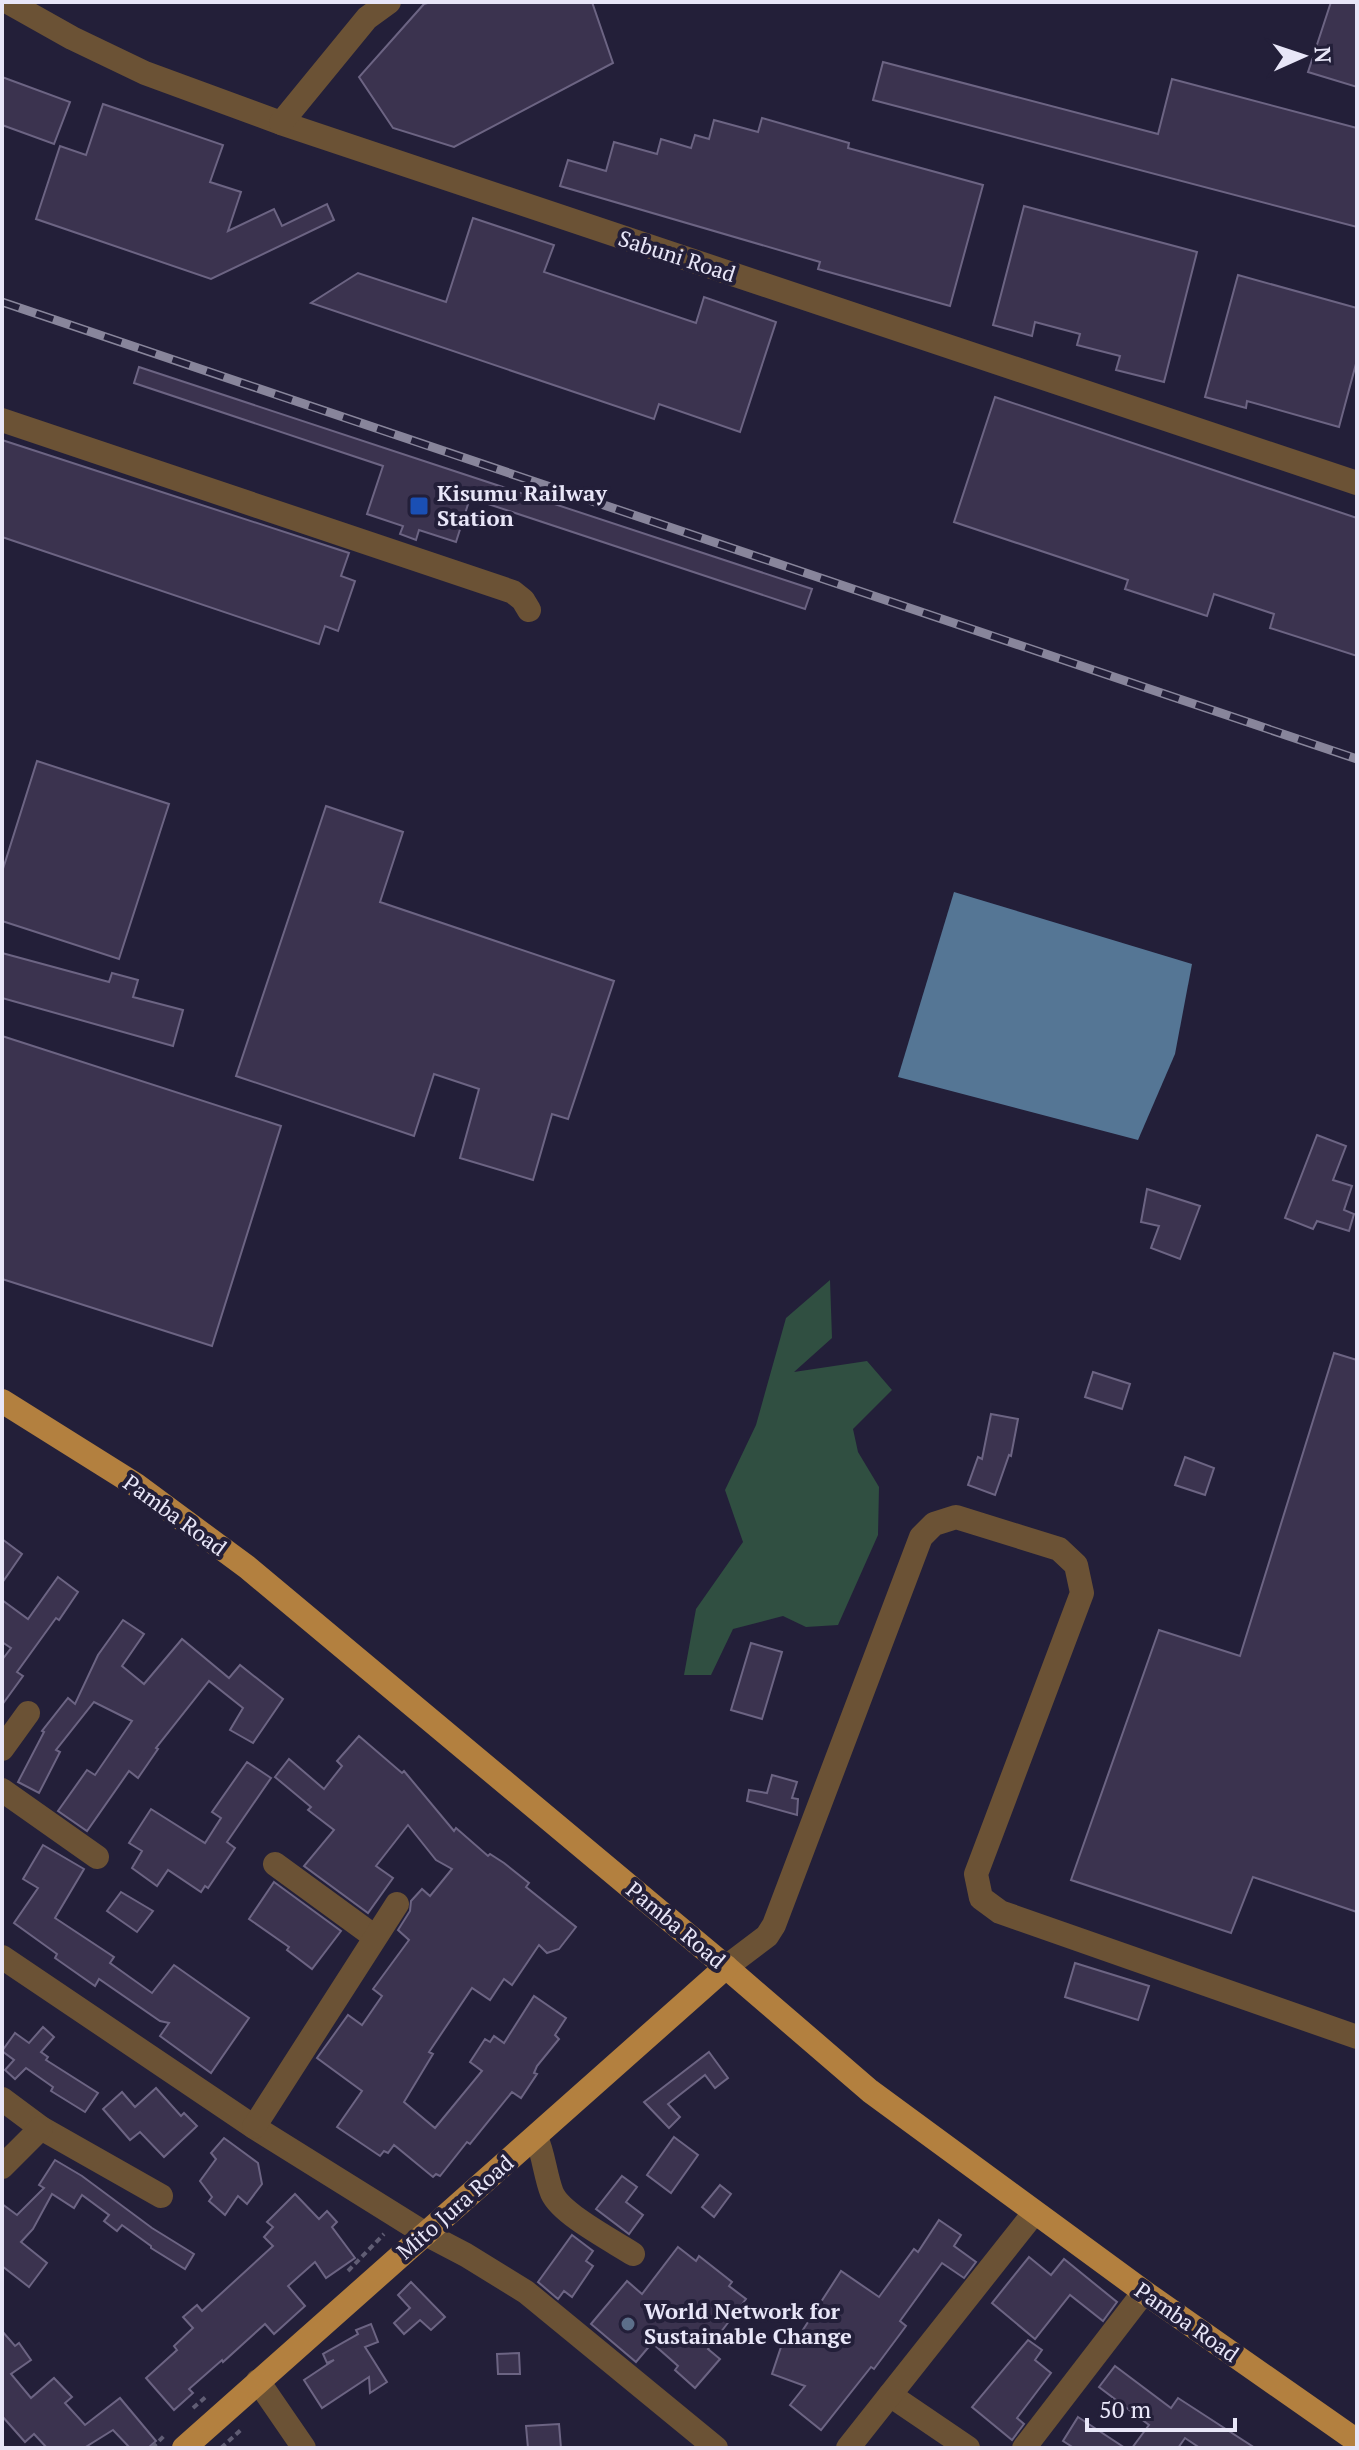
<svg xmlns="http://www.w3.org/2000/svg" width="1359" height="2450" font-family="'PT Serif',serif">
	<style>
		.green { fill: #304f41 }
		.water { fill: #557695 }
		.building { fill: #3b334f; stroke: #6c6483; stroke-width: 2 }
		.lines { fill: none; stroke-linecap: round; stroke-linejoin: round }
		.path { stroke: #605d74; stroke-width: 4; stroke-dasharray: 6 4; stroke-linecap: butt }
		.minor { stroke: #6b5235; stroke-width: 24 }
		.major { stroke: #b3803f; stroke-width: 24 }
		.rail-casing { stroke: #88859b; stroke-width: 9 }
		.rail { stroke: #231f39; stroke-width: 6; stroke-dasharray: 18; stroke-linecap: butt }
		.transit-dot { fill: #1a4fb4; stroke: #231f39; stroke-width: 3 }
		.service-dot { fill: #5c6f8a; stroke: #231f39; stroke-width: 3 }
		.labels { text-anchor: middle; stroke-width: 8; stroke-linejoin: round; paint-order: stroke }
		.street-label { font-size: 22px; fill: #e8e6f8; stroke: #231f39 }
		.poi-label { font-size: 22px; font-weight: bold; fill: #e8e6f8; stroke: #231f39; text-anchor: start }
	</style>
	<rect width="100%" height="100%" fill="#231f39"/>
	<polygon class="green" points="830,1280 832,1338 794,1372 867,1361 892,1390 853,1429 858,1452 879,1487 878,1535 838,1625 806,1627 783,1616 733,1629 711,1675 684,1675 696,1609 743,1542 725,1490 756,1425 786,1318"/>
	<polygon class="water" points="954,892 1192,964 1175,1054 1138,1140 898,1077"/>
	<g class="building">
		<polygon points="431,2 592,2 613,63 454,147 393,128 359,77 424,4"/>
		<polygon points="1331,2 1357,2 1357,87 1308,72"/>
		<polygon points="883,62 1158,134 1172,79 1357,128 1357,227 873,100"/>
		<polygon points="2,77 70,102 54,144 2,125"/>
		<polygon points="103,104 223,145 210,182 241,192 228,231 274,209 282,226 327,204 334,220 211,279 36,219 60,146 86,155"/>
		<polygon points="762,118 849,143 848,148 983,185 950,306 818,269 820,262 560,186 568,160 606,171 614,142 657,154 661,139 691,148 695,135 709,139 714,120 758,132"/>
		<polygon points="1024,206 1197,252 1164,382 1116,370 1120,356 1077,345 1080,334 1035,322 1032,336 993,325"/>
		<polygon points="473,218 554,245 544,272 696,323 704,297 776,322 740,432 659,404 654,419 311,303 358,273 446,302"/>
		<polygon points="1238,275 1357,308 1357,360 1339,427 1247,401 1246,408 1205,397"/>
		<polygon points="139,367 812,589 805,609 470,498 456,542 419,530 416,540 400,534 403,526 367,514 383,466 134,383"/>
		<polygon points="995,397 1357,518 1357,656 1270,628 1274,614 1214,594 1207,616 1125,589 1128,580 954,522"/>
		<polygon points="2,440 349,553 341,576 355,581 338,631 325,626 319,644 2,537"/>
		<polygon points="37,761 169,804 119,959 2,921 2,872"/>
		<polygon points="326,806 403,832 380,902 614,981 568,1119 552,1114 533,1180 460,1158 479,1089 434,1074 414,1136 236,1076"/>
		<polygon points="2,953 109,982 112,973 138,980 133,997 183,1010 173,1046 2,998"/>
		<polygon points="2,1036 281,1126 212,1346 2,1279"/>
		<polygon points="1317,1135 1346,1146 1333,1180 1352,1186 1344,1210 1354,1214 1349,1231 1317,1221 1313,1229 1285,1218"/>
		<polygon points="1147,1189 1200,1206 1180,1259 1151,1248 1159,1226 1141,1222"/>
		<polygon points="1334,1353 1357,1360 1357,1912 1253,1877 1231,1933 1071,1880 1159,1630 1240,1656"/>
		<polygon points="1093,1372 1130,1384 1122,1409 1085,1397"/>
		<polygon points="991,1414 1018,1419 1011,1456 1009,1455 995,1495 968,1485 978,1457 982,1459"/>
		<polygon points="1185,1457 1214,1468 1205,1495 1175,1485"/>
		<polygon points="2,1539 22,1554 2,1583"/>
		<polygon points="58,1577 78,1592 59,1620 56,1618 17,1672 23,1676 2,1705 2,1660 11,1648 2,1642 2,1600 28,1619"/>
		<polygon points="123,1620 144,1634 122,1666 144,1684 182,1639 229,1678 240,1665 283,1699 253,1743 230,1730 243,1708 209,1681 156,1748 158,1749 138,1778 129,1771 87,1831 58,1811 87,1770 95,1775 132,1721 94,1702 56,1750 60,1752 39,1793 18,1782 44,1732 42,1731 68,1698 75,1704 98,1655"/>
		<polygon points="751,1643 782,1652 762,1719 731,1710"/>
		<polygon points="359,1736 402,1773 404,1771 454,1831 456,1828 488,1856 490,1854 504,1863 529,1883 526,1887 576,1927 559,1949 547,1953 539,1945 512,1985 504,1979 490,2000 472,1988 429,2052 433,2054 404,2102 435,2128 482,2071 470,2062 485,2039 490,2042 494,2036 504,2043 534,1996 566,2018 555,2035 559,2039 537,2066 534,2073 537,2074 521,2098 512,2092 470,2144 467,2142 440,2176 436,2174 433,2177 394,2145 388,2153 384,2151 380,2156 337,2127 362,2091 317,2058 348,2015 362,2025 382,1996 373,1989 409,1940 398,1930 410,1911 411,1901 422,1889 430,1896 452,1869 436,1860 408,1825 376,1866 393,1878 368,1913 304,1866 334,1830 308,1810 311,1807 275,1777 289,1759 324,1789 342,1766 337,1761"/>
		<polygon points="247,1762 271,1778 227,1842 235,1848 208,1888 205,1886 201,1892 168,1870 157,1886 132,1868 142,1851 129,1843 151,1809 205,1843 221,1818 212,1812"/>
		<polygon points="772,1775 797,1782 792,1798 798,1799 797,1815 747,1801 749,1790 767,1793"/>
		<polygon points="43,1845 84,1869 55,1918 114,1957 110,1963 152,1993 174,1965 249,2018 211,2073 160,2036 169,2023 160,2021 99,1979 95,1986 55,1958 57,1954 14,1923 38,1888 23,1879"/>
		<polygon points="274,1882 341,1931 312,1969 287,1950 289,1947 249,1919"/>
		<polygon points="121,1892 153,1911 137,1932 107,1911"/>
		<polygon points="1075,1963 1149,1986 1138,2020 1065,1997"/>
		<polygon points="43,2027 54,2037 41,2052 48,2057 46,2060 98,2093 85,2112 51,2091 53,2087 26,2068 15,2079 5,2070 14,2060 2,2051 15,2033 29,2043"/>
		<polygon points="709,2052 728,2078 715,2088 705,2075 668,2104 680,2117 669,2128 644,2102"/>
		<polygon points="156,2088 181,2116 184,2113 197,2126 164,2157 140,2132 130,2140 103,2109 122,2092 135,2107"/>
		<polygon points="674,2137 698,2155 671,2193 647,2175"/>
		<polygon points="224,2138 258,2163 262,2184 247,2204 238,2196 225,2215 209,2201 212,2197 200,2181 216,2159 211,2153"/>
		<polygon points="55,2160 82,2176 152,2228 194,2254 185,2269 151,2248 151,2246 122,2225 117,2231 104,2221 109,2215 82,2195 74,2208 52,2194 33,2229 21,2242 47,2263 29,2287 2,2266 2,2204 17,2215 44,2188 39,2185"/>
		<polygon points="622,2176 637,2187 626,2202 643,2215 629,2234 596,2209"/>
		<polygon points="720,2185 731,2194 714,2217 702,2207"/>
		<polygon points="295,2194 319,2219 327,2211 337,2222 332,2227 355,2258 326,2278 315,2262 288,2286 305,2306 274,2334 265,2324 223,2362 222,2360 189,2389 193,2393 174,2410 146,2378 177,2350 174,2346 193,2328 183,2317 197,2305 202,2311 273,2246 264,2237 273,2227 267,2222"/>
		<polygon points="939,2220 961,2235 954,2246 976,2262 964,2278 942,2263 900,2321 906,2326 874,2369 871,2367 821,2430 790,2405 805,2386 772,2374 785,2335 797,2339 841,2271 879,2297 914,2249 918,2252"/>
		<polygon points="572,2235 593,2251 586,2261 593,2266 572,2297 564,2291 558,2299 538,2282"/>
		<polygon points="678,2247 696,2261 699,2256 732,2282 729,2286 746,2299 708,2349 720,2359 695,2388 675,2370 678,2366 652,2343 636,2362 591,2324 627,2281 642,2294"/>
		<polygon points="1029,2257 1051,2275 1064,2259 1117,2302 1103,2321 1070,2295 1035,2339 992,2303"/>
		<polygon points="411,2282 445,2317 431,2330 420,2320 404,2334 394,2323 410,2308 398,2295"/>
		<polygon points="371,2324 378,2342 365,2347 387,2382 370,2393 369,2377 322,2408 304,2380 334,2360 327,2363 323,2354 358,2334 356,2330"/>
		<polygon points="2,2331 15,2346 19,2343 31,2360 11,2374 31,2398 54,2378 72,2397 65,2403 85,2425 120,2398 156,2441 148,2448 130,2448 113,2430 84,2448 47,2448 34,2434 25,2442 2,2416"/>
		<polygon points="1028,2340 1042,2350 1035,2360 1051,2373 1017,2418 1024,2424 1012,2440 972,2407"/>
		<polygon points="519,2353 520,2374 498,2374 497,2354"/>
		<polygon points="1115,2366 1171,2408 1178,2398 1255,2448 1200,2448 1185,2438 1178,2448 1132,2448 1149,2425 1099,2387"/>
		<polygon points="1078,2417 1125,2448 1074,2448 1063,2441"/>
		<polygon points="559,2424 561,2448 528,2448 526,2426"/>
	</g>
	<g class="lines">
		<g class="path">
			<polyline points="348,2271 384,2234"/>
			<polyline points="193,2408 207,2396"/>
			<polyline points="152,2448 166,2434"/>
			<polyline points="221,2448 243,2428"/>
		</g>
		<g class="minor">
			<polyline points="8,2 72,38 145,73 281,123 1357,483"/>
			<polyline points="281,123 367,18 389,2"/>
			<polyline points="2,420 513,592 523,600 529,610"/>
			<polyline points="2,1749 28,1713"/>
			<polyline points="2,1790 97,1857"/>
			<polyline points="275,1864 375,1937"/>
			<polyline points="2,1957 254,2127 424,2233 466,2255 526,2292 716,2448"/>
			<polyline points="726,1967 767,1936 774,1925 921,1537 934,1524 956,1517 1059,1549 1076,1565 1082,1593 976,1874 981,1898 1000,1912 1357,2037"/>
			<polyline points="2,2099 41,2128 161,2196"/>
			<polyline points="254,2127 397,1904"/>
			<path d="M536 2137C544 2155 545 2175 552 2193 561 2214 613 2241 633 2254"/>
			<polyline points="2,2167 41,2128"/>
			<polyline points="258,2381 304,2448"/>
			<polyline points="890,2395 968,2448"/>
			<polyline points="848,2448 1034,2213"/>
			<polyline points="1024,2448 1144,2292"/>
		</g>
		<g class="major">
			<polyline points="2,1401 136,1485 247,1567 726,1967 870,2091 1144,2292 1357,2441"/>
			<polyline points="184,2448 726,1967"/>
		</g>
		<defs>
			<polyline id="rail" points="2,302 1357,759"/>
		</defs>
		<use href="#rail" class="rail-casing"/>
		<use href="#rail" class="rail"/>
	</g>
	<rect class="transit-dot" x="409" y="496" width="20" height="20" rx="4"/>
	<circle class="service-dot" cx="628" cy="2324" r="8"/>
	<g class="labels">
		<g class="street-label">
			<text transform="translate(677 256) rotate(18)" y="8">Sabuni Road</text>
			<text transform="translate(175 1515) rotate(36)" y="8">Pamba Road</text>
			<text transform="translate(676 1925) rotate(40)" y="8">Pamba Road</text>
			<text transform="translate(455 2207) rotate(-41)" y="8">Mito Jura Road</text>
			<text transform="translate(1187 2322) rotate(35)" y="8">Pamba Road</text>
		</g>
		<g class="poi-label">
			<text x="437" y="501">Kisumu Railway<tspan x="437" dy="25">Station</tspan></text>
			<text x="644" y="2319">World Network for<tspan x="644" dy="25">Sustainable Change</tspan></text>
		</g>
	</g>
	<rect width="1359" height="2450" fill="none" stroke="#e8e6f8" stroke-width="8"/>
	<g transform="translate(1303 56) rotate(87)" stroke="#231f39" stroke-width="6" paint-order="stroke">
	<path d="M0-6L14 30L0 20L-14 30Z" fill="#e8e6f8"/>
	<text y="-12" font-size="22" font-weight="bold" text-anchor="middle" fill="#e8e6f8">N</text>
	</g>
	<path d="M1087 2418v12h148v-12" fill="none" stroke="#e8e6f8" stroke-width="4"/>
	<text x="1099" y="2418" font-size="24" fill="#e8e6f8" stroke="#231f39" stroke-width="6" paint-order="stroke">50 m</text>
</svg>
